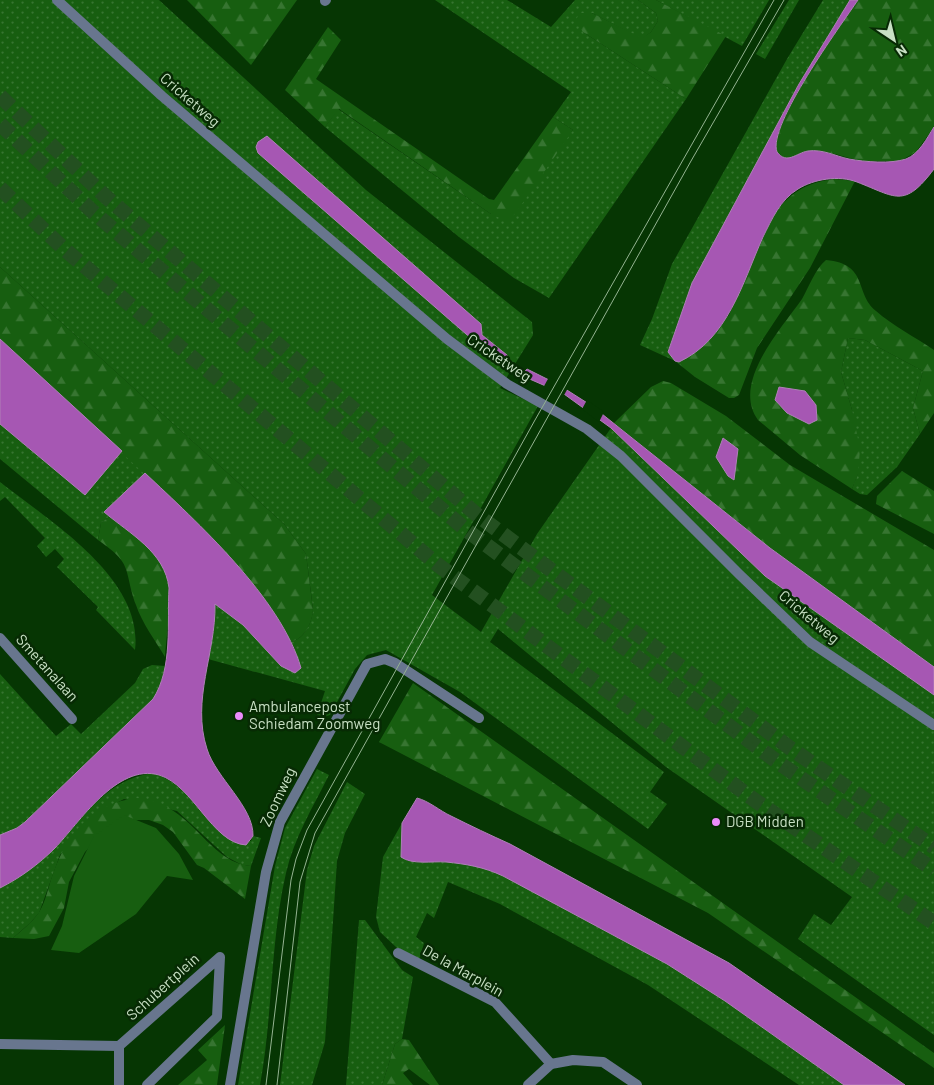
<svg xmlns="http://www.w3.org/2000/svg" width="934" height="1085" font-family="Barlow,sans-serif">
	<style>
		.grass { fill: url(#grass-dots) }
		.forest { fill: url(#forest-firs) }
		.green { fill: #175e10 }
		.water { fill: #a657b3; stroke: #b080b8 }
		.pier { fill: #063603 }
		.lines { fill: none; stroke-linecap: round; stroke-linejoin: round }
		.motorway-tunnel { stroke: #235020; stroke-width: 15; stroke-dasharray: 15 8; stroke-linecap: butt }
		.minor { stroke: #68768e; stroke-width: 10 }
		.tram { stroke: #94b391; stroke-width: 1 }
		.poi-dot { fill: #ec8cfb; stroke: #072a04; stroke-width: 2 }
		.labels { text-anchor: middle; stroke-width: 5; stroke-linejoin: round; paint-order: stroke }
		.street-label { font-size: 15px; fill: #c8e0c4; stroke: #072a04 }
		.poi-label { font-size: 15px; fill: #c8e0c4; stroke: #072a04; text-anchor: start }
	</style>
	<defs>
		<pattern id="grass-dots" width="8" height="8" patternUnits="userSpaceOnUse" patternTransform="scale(1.25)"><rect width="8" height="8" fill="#175e10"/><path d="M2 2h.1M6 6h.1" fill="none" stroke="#377531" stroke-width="1.8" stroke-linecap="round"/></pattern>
		<pattern id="forest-firs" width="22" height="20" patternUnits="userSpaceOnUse" patternTransform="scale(1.25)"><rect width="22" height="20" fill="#175e10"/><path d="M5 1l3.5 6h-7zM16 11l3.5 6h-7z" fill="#377531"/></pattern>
	</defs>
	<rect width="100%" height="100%" fill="#063603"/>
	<g class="grass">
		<path d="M0 0H159L366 190 532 322 533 335 500 388 538 406 432 595 481 632 537 534 611 428 765 576 934 695V1035L798 939 814 914 831 925 852 897 666 767 498 629 490 642 664 772 650 792 667 804 648 829 460 692 386 650 367 655 355 669 330 715 324 717 317 715 325 691 208 659 214 629 215 603 243 625 281 666 295 649 291 642C305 638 312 623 313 609L306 554 284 524 0 267Z"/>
		<polygon points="435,0 507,0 551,27 575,0 638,0 656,13 658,21 651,32 642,39 592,13 583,32 686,99 549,298 514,278 459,237 325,127 338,109 491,214 573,130 553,117 571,92"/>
		<polygon points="656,0 769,0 742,46"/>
		<polygon points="789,0 799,0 765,59 756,54"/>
		<polygon points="823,0 850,0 799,84 692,283 668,351 675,361 640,345 652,319 672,264 787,59"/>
		<polygon points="848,338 865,340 923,371 913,408 920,434 897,467 867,495 860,494 852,489 858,473 852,410 841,372"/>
		<polygon points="0,424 85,495 122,451 145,473 105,512 110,516 101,523 98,540 0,459"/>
		<path d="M0 482C49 521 144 578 135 650L100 614 96 610 98 607 57 567 64 559 55 549 46 557 37 546 45 538 5 497 0 501Z"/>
		<polygon points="152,665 165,666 161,683 153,699 25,822 17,828 0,835 0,674 56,736 71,724 81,734 135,683 143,669"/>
		<path d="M317 769 329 775C313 807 294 838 286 873 270 942 273 1015 260 1085H238L275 866 285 828Z"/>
		<path d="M152 773C189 783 199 819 228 838 233 841 244 841 251 841L253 836 261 838 251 866 242 865 227 857 177 811 124 799 101 811 60 855 39 913 30 923 13 938 0 937V888C21 878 40 863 56 847 85 816 106 780 152 773Z"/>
		<polygon points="347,782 365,794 345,833 337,861 325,1042 312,1085 280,1085 307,870 314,846"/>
		<path d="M402 823 407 861C440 860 473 862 503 876L667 964 725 1001 844 1085H799L648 985 500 904 448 882 434 918 427 913 416 937 424 943 418 964 412 962 380 932 376 917 383 857Z"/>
		<polygon points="359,920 365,920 402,970 413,977 402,1039 395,1044 382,1085 346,1085"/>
	</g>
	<g class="forest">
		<polygon points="187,0 297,0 251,65"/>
		<polygon points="638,0 656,0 726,36 686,99 583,32 575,21 580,13 592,13 642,38 651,32 658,21 656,13"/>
		<path d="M858 0H934V127L916 152 900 161H860L835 154 807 151 792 158H784L777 152C767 126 841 25 858 0Z"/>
		<polygon points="328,27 341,40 316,79 489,199 494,200 553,117 573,130 515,214 506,221 491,214 339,109 325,127 285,90"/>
		<path d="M835 179 855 181 810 268 757 348 739 395 734 398H729L695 377 675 361 679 362 729 315 773 216C789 193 807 182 835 179Z"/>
		<path d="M826 260C869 264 854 293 876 311 893 326 915 337 934 350V413L920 434 913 408 923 371 865 340 848 338 841 372 852 410 860 449 858 474 852 489 800 455 758 420C731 383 781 329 802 299 809 287 815 269 826 260Z"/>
		<path d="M0 267 284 524 306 554 313 610C312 623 305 638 291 642L254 585 199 525 0 339Z"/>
		<polygon points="663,381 671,383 726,416 790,465 934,550 934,667 770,548 614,423 651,387"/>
		<polygon points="902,471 934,491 934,534 876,504 877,496"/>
		<path d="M110 516C125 529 144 541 157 556 177 579 167 627 165 657 155 640 142 623 136 605 123 568 134 565 98 540L101 523Z"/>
		<polygon points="413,683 934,1053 934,1068 708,913 379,742"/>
		<path d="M136 798C193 802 206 862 251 866L245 899 204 868 197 865 173 832 163 825 149 820H136L95 841 85 852 69 882 64 908 49 936 34 939 13 938C22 930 31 923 38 914 46 902 48 887 53 874 67 834 91 804 136 798Z"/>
		<polygon points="225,1025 217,1085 178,1085 207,1060 198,1050"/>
		<polygon points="402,1039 409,1040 439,1085 430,1085 409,1069 403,1073 413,1085 382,1085 395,1044"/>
	</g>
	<polygon class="green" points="124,815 156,828 179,854 193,880 167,876 136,914 79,953 51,950 62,926 74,876 94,836"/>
	<g class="water">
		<path d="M850 0H858C841 25 767 126 777 152 787 165 796 153 808 151 823 149 835 156 849 159 865 162 891 164 906 159 919 154 927 138 934 127V169C904 209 896 197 857 182 839 175 814 179 798 189 780 200 772 219 763 237 742 284 728 339 679 362L675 361 668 352 692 283 799 84Z"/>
		<polygon points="267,136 481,324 482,335 507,355 509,360 506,363 503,363 466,334 258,153 256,147 258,142"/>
		<polygon points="0,339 122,451 85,495 0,424"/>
		<polygon points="527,369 559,385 592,406 770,548 934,667 934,695 765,576 611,428 564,394 525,377 523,374"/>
		<polygon points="779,387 805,391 816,405 817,420 809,424 787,413 775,400"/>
		<polygon points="723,438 738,449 734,480 728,476 716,457"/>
		<path d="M145 473C197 522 281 598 301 668L295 673 281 666 243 625 215 604C216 653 191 700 207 749 216 778 254 807 253 836L246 845C212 843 193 785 159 775 117 763 79 823 55 848 39 864 20 878 0 888V835L17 828 25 822 153 699C173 668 167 623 169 588 165 552 130 534 104 512Z"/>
		<path d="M417 798C429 801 440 811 451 816 471 826 490 835 510 844L729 963 905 1085H844L725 1001 667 964 503 876C484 867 466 864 446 862 432 861 412 865 401 857L402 823Z"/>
	</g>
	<g class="pier">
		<polygon points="549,377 568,388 563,397 543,388"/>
		<polygon points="587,400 604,412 599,422 582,409"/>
	</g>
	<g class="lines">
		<g class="motorway-tunnel">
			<polyline points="0,96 105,196 476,514 790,748 934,847"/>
			<polyline points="0,124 92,211 465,529 779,763 934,870"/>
			<polyline points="0,188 63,248 438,565 753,799 934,923"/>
		</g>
		<g class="minor">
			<polyline points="57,0 162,96 447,339 507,384 587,429 621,456 740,575 810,642 934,725"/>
			<polyline points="325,1 326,0"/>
			<polyline points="0,638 72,719"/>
			<polyline points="398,953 495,1002 551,1064"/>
			<polyline points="0,1044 119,1046 220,957 217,1017 147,1085"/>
			<polyline points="119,1085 119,1046"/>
			<polyline points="230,1085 266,872 280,822 367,664 385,659 395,663 479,718"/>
			<polyline points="528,1085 551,1064 573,1060 603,1062 637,1085"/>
		</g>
		<g class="tram">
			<polyline points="266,1085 291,880 296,859 307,830 535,420 774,0"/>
			<polyline points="277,1085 300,882 315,833 691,161 784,0"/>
		</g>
	</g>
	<g class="poi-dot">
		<circle cx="239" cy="716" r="5"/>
		<circle cx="716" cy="822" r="5"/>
	</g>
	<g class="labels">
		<g class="street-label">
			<text transform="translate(190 100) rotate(41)" y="5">Cricketweg</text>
			<text transform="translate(499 358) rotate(34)" y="5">Cricketweg</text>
			<text transform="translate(809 617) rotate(40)" y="5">Cricketweg</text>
			<text transform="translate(47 668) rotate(48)" y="5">Smetanalaan</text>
			<text transform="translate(278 797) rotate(-65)" y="5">Zoomweg</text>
			<text transform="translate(463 971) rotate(29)" y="5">De la Marplein</text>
			<text transform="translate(163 987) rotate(-42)" y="5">Schubertplein</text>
		</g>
		<g class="poi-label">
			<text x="249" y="712">Ambulancepost<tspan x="249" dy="17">Schiedam Zoomweg</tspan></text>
			<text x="726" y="827">DGB Midden</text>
		</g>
	</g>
	<g transform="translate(894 40) rotate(145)" stroke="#072a04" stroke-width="4" paint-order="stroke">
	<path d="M0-4L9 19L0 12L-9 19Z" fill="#c8e0c4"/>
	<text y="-8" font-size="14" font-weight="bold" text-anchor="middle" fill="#c8e0c4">N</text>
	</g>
</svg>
